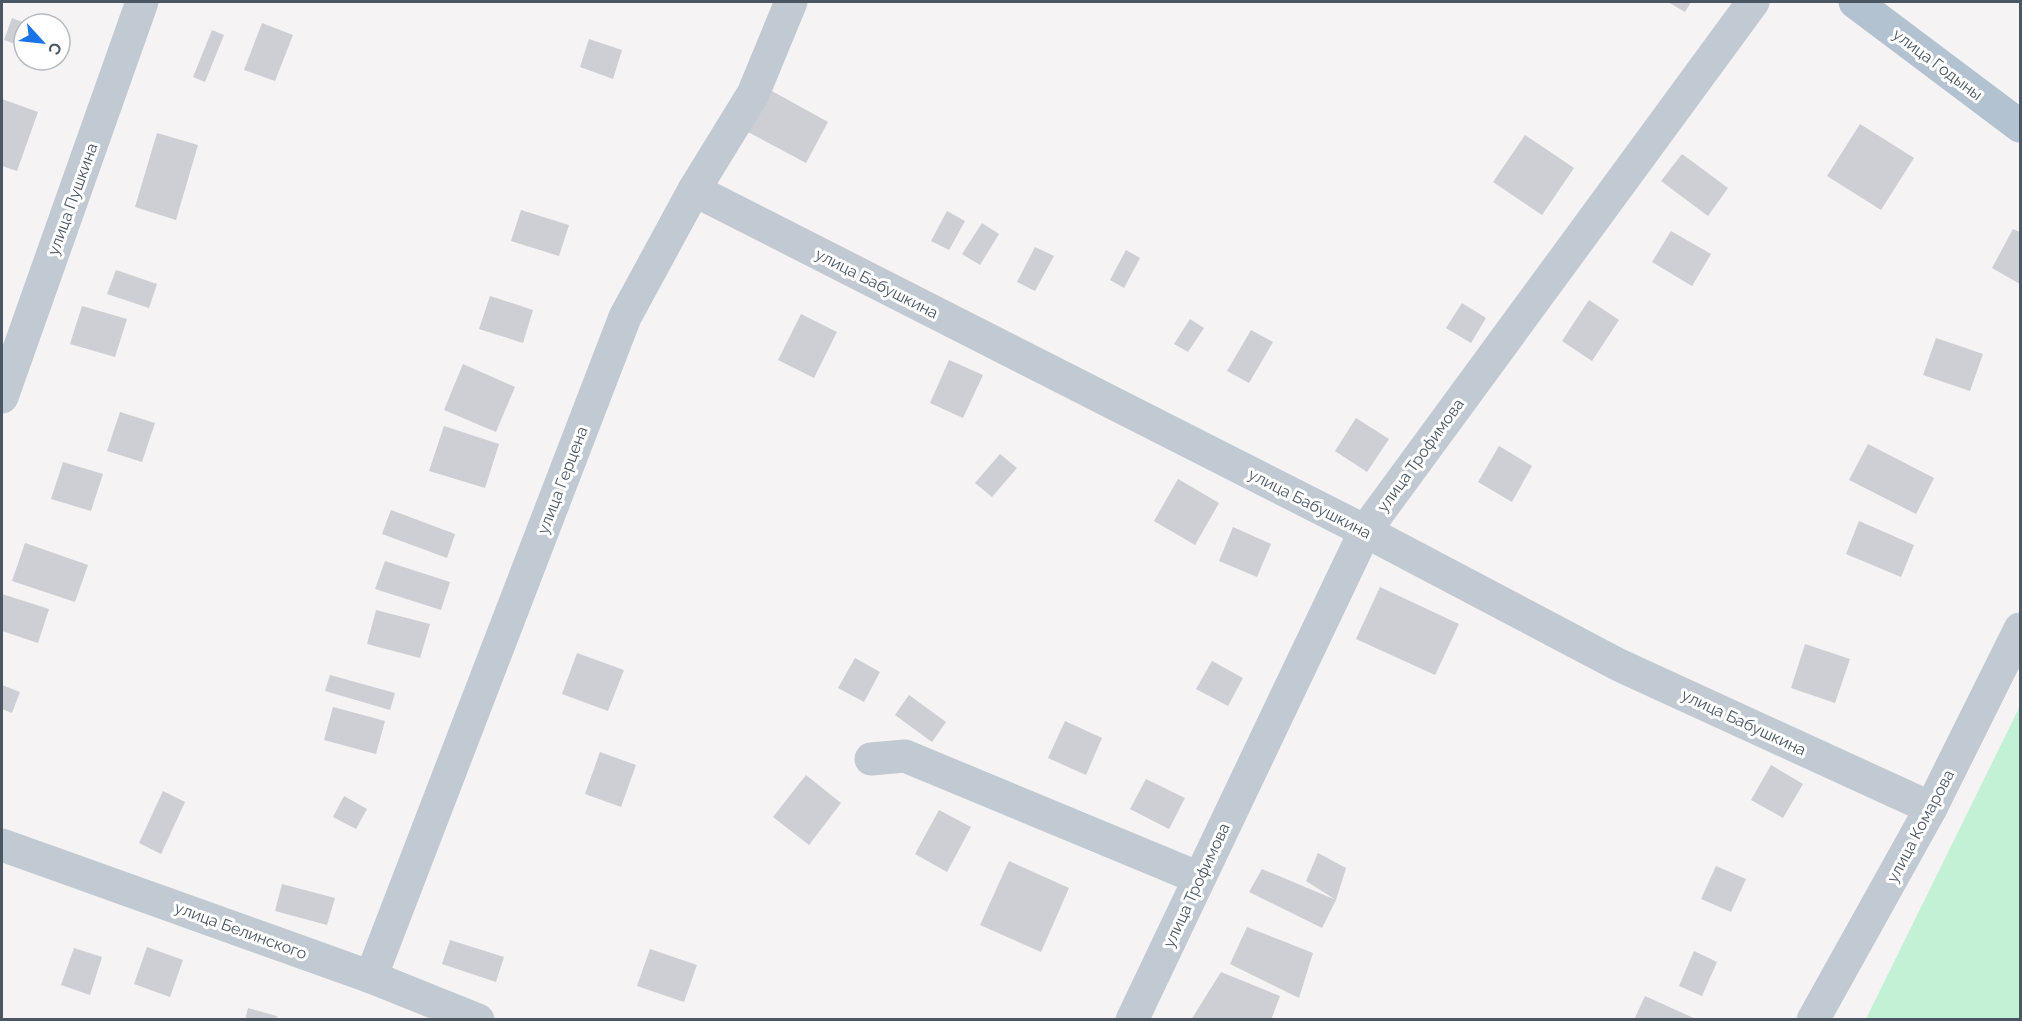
<svg xmlns="http://www.w3.org/2000/svg" width="2022" height="1021" font-family="Raleway,sans-serif">
	<style>
		.green { fill: #c3f1d5 }
		.building { fill: #cdcfd5 }
		.lines { fill: none; stroke-linecap: round; stroke-linejoin: round }
		.minor { stroke: #c1cad2; stroke-width: 33 }
		.major { stroke: #b3c2d1; stroke-width: 33 }
		.labels { text-anchor: middle; stroke-width: 6; stroke-linejoin: round; paint-order: stroke }
		.street-label { font-size: 16px; fill: #4a5661; stroke: #fff }
	</style>
	<rect width="100%" height="100%" fill="#f5f3f3"/>
	<polygon class="green" points="2020,706 2020,1019 1866,1019"/>
	<g class="building">
		<polygon points="1668,2 1691,2 1685,12"/>
		<polygon points="12,18 28,24 24,24 24,47 4,40"/>
		<polygon points="262,23 293,35 275,81 244,70"/>
		<polygon points="212,30 224,35 205,82 193,77"/>
		<polygon points="589,39 622,50 613,79 580,67"/>
		<polygon points="770,90 828,122 806,163 748,132"/>
		<polygon points="2,99 38,112 17,171 2,166"/>
		<polygon points="1860,124 1914,158 1881,210 1827,176"/>
		<polygon points="157,133 198,145 176,220 135,207"/>
		<polygon points="1525,135 1574,168 1542,215 1493,182"/>
		<polygon points="1682,154 1728,188 1708,216 1661,181"/>
		<polygon points="521,210 569,225 559,256 511,241"/>
		<polygon points="947,211 965,221 949,250 931,241"/>
		<polygon points="982,223 999,234 980,265 962,254"/>
		<polygon points="2013,229 2020,232 2020,284 1992,268"/>
		<polygon points="1671,231 1711,254 1692,286 1652,262"/>
		<polygon points="1035,247 1054,256 1035,291 1017,282"/>
		<polygon points="1126,250 1140,258 1124,288 1110,280"/>
		<polygon points="116,270 157,284 149,308 107,294"/>
		<polygon points="490,296 533,310 523,343 479,329"/>
		<polygon points="1589,300 1619,320 1592,361 1562,341"/>
		<polygon points="1462,303 1486,318 1471,343 1446,328"/>
		<polygon points="82,306 127,319 115,357 70,344"/>
		<polygon points="801,314 837,332 814,378 778,360"/>
		<polygon points="1190,319 1204,328 1188,352 1174,344"/>
		<polygon points="1251,330 1273,342 1249,383 1227,371"/>
		<polygon points="1936,338 1983,354 1970,391 1923,375"/>
		<polygon points="949,360 983,375 963,418 930,403"/>
		<polygon points="463,364 515,387 496,432 444,410"/>
		<polygon points="120,412 155,423 142,462 107,451"/>
		<polygon points="1356,418 1389,439 1367,472 1335,451"/>
		<polygon points="444,426 499,444 485,488 429,471"/>
		<polygon points="1868,444 1934,478 1916,514 1849,480"/>
		<polygon points="1499,446 1532,466 1512,502 1478,482"/>
		<polygon points="1000,454 1017,468 992,497 975,483"/>
		<polygon points="63,462 103,474 91,511 51,499"/>
		<polygon points="1178,479 1219,503 1195,545 1154,521"/>
		<polygon points="391,510 455,534 447,558 382,534"/>
		<polygon points="1859,521 1914,545 1901,577 1846,554"/>
		<polygon points="1233,527 1271,544 1257,577 1219,561"/>
		<polygon points="25,543 88,565 75,602 12,581"/>
		<polygon points="385,561 450,582 441,610 375,589"/>
		<polygon points="1380,587 1459,624 1435,675 1356,639"/>
		<polygon points="2,594 49,609 38,643 2,631"/>
		<polygon points="376,610 430,624 420,658 367,644"/>
		<polygon points="1805,644 1850,659 1835,703 1791,688"/>
		<polygon points="577,653 624,670 608,711 562,694"/>
		<polygon points="855,658 880,672 864,702 838,688"/>
		<polygon points="1212,661 1243,678 1228,706 1196,689"/>
		<polygon points="330,675 395,693 390,710 325,691"/>
		<polygon points="2,685 20,692 12,713 2,709"/>
		<polygon points="909,695 946,722 932,742 895,715"/>
		<polygon points="333,707 385,721 376,754 324,740"/>
		<polygon points="1065,721 1102,738 1086,775 1048,758"/>
		<polygon points="600,752 636,765 621,807 585,794"/>
		<polygon points="1771,765 1803,784 1783,818 1751,800"/>
		<polygon points="806,775 841,803 809,845 773,817"/>
		<polygon points="1146,779 1185,798 1169,829 1130,809"/>
		<polygon points="163,791 185,802 161,854 139,843"/>
		<polygon points="344,796 367,809 356,829 333,817"/>
		<polygon points="939,810 971,827 947,872 915,854"/>
		<polygon points="1318,853 1346,868 1336,900 1322,928 1249,892 1262,869 1336,900 1306,881"/>
		<polygon points="1009,861 1069,888 1041,952 980,925"/>
		<polygon points="1716,866 1746,879 1731,912 1701,899"/>
		<polygon points="282,884 335,898 327,925 275,911"/>
		<polygon points="1247,927 1313,953 1299,998 1230,964"/>
		<polygon points="450,940 504,957 496,982 442,964"/>
		<polygon points="147,947 183,960 170,997 134,984"/>
		<polygon points="74,948 102,957 90,995 61,985"/>
		<polygon points="650,949 697,965 684,1002 637,986"/>
		<polygon points="1694,951 1717,962 1702,996 1679,986"/>
		<polygon points="1221,972 1280,996 1271,1020 1191,1020"/>
		<polygon points="1645,996 1698,1020 1634,1020"/>
		<polygon points="248,1008 277,1016 276,1020 245,1020"/>
	</g>
	<g class="lines">
		<g class="minor">
			<polyline points="694,190 1365,531 1619,665 1931,808"/>
			<polyline points="2,397 142,2"/>
			<polyline points="871,759 905,756 1199,878"/>
			<polyline points="2,845 371,977 478,1020"/>
			<polyline points="371,977 625,317 694,190 753,94 791,2"/>
			<polyline points="1132,1020 1365,531 1753,2"/>
			<polyline points="1813,1020 1931,808 2020,629"/>
		</g>
		<polyline class="major" points="1855,2 2020,126"/>
	</g>
	<g class="labels">
		<g class="street-label">
			<text transform="translate(1938 64) rotate(37)" y="6">улица Годыны</text>
			<text transform="translate(72 199) rotate(-70)" y="6">улица Пушкина</text>
			<text transform="translate(877 283) rotate(27)" y="6">улица Бабушкина</text>
			<text transform="translate(1420 455) rotate(-54)" y="6">улица Трофимова</text>
			<text transform="translate(562 480) rotate(-69)" y="6">улица Герцена</text>
			<text transform="translate(1310 503) rotate(27)" y="6">улица Бабушкина</text>
			<text transform="translate(1744 722) rotate(25)" y="6">улица Бабушкина</text>
			<text transform="translate(1920 826) rotate(-62)" y="6">улица Комарова</text>
			<text transform="translate(1196 885) rotate(-65)" y="6">улица Трофимова</text>
			<text transform="translate(241 930) rotate(20)" y="6">улица Белинского</text>
		</g>
	</g>
	<rect width="2022" height="1021" fill="none" stroke="#4a5661" stroke-width="6"/>
	<g transform="translate(42 42) rotate(117)"><circle r="28" fill="#ffffff" stroke="#b7bbc0" stroke-width="1.5"/>
	<path d="M0-4.5L10 22L0 15L-10 22Z" fill="#1a73e8"/>
	<text y="-9" font-size="16" font-weight="bold" text-anchor="middle" fill="#4a5661">С</text>
	</g>
</svg>
